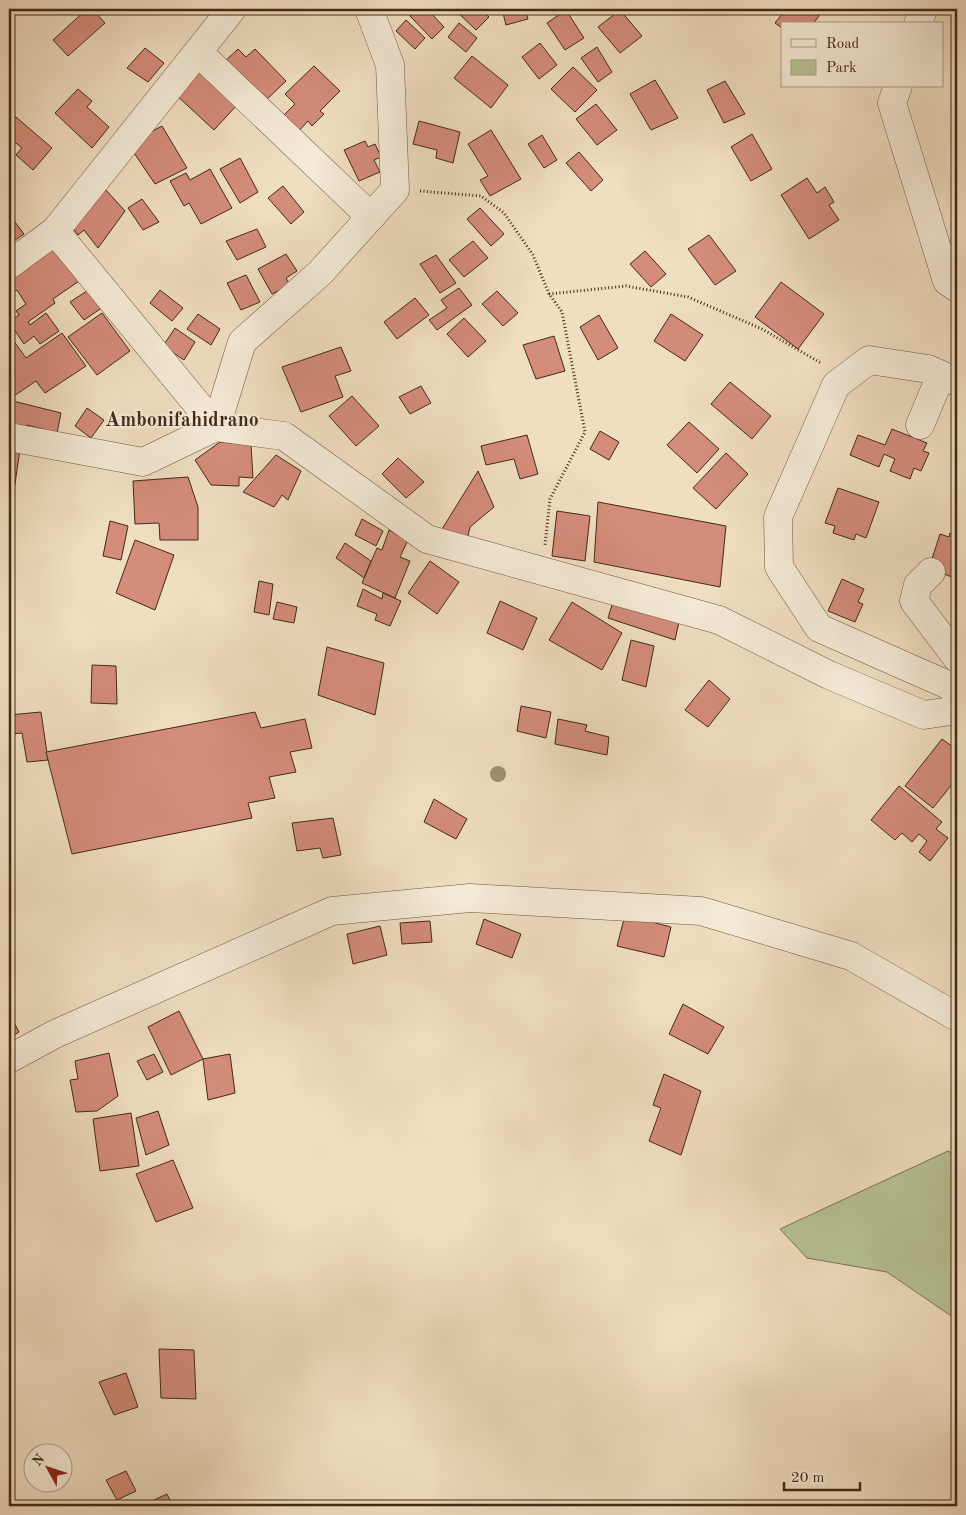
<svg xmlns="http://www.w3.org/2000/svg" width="966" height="1515" font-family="'Old Standard TT',serif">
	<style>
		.green { fill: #b7c294; stroke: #7d7655 }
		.building { fill: #d48c7b; stroke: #432916 }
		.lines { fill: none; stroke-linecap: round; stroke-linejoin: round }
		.minor-casing { stroke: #6e5641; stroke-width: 29 }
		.path { stroke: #432916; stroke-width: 3; stroke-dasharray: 1 2.5; stroke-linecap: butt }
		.minor { stroke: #f5ead7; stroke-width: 28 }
		.tree { fill: #a18f75 }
		.labels { text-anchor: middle; stroke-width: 4.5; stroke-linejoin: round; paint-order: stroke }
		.district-label { font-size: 20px; font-weight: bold; fill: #432916; stroke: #f5ead7 }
	</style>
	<rect width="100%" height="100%" fill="#f0dec1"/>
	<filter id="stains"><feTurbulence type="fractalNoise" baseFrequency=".004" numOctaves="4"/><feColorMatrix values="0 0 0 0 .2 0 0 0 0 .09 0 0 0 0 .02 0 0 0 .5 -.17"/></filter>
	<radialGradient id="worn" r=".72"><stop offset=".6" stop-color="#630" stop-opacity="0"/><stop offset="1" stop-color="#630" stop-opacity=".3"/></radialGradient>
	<polygon class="green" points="948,1151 957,1156 957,1320 887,1272 807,1258 780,1229"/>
	<g class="building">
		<polygon points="87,9 92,9 105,23 68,56 53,40"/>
		<polygon points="417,9 427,9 444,27 432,39 410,16"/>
		<polygon points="454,9 480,9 489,17 476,30"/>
		<polygon points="502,9 525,9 528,19 506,25"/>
		<polygon points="786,9 811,9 819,16 813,24 782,24 782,28 775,23"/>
		<polygon points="566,10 584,38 565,50 547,23"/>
		<polygon points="620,10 642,36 620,53 598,27"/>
		<polygon points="406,20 425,38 415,49 396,31"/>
		<polygon points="459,23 477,38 466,52 448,37"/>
		<polygon points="540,43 557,65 539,79 522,57"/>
		<polygon points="597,47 612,72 598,82 581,58"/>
		<polygon points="145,48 164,63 148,82 127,68"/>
		<polygon points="238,49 246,57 255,49 286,81 264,102 221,65"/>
		<polygon points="472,56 508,85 491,108 454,78"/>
		<polygon points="314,66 340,91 320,111 324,114 312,126 308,121 296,134 281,118 295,104 285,94"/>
		<polygon points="196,67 237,105 214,130 174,93"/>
		<polygon points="573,67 597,90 575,112 551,89"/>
		<polygon points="655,80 678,118 651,130 630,94"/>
		<polygon points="725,81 745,114 724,123 707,90"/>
		<polygon points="78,89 92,101 87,107 109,127 92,148 55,113"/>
		<polygon points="596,104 617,130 597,145 576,119"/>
		<polygon points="9,111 52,148 33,170 16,155 22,148 11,139 9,142"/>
		<polygon points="419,121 460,132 453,163 436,158 437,150 413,144"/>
		<polygon points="162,126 187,168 155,184 128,144"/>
		<polygon points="491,130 521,179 490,196 480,180 488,176 468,144"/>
		<polygon points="752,134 772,169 751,181 731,147"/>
		<polygon points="542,135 557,160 544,168 528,144"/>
		<polygon points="365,141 368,147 375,144 381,157 374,160 380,172 359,181 344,150"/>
		<polygon points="579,152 603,180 591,191 566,163"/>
		<polygon points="240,158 258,192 240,203 220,169"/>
		<polygon points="210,169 232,208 201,224 189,203 184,206 170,181 186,173 190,180"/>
		<polygon points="807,178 817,193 825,187 834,202 829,205 839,220 809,239 781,195"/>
		<polygon points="283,186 304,212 291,224 268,198"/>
		<polygon points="105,189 125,211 98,248 84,230 78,235 68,221"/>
		<polygon points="142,199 159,222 143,230 128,208"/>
		<polygon points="480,208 504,234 491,246 467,219"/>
		<polygon points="9,214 24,234 9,244"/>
		<polygon points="257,229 266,247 237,260 226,241"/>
		<polygon points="709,235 736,271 715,285 688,249"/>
		<polygon points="473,241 488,258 464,277 449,260"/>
		<polygon points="54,249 79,281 53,299 55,303 28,322 30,325 46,313 59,331 40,344 34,336 24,344 9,322 19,315 16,311 26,304 17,290 9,295 9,275"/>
		<polygon points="645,251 666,274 651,287 630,264"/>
		<polygon points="286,254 297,271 286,278 290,285 272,294 258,269"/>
		<polygon points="436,255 456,283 440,293 420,264"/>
		<polygon points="246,275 260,302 241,310 227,283"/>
		<polygon points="781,282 824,314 798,349 755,317"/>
		<polygon points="459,288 472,305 437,330 429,320 447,308 441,300"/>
		<polygon points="90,289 103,307 84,320 70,302"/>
		<polygon points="160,290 183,308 172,321 150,303"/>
		<polygon points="497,291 518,313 503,326 482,304"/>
		<polygon points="415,298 429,315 397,339 384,322"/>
		<polygon points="102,313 130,351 97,375 68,337"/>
		<polygon points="198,314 220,329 211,345 187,329"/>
		<polygon points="671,314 703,335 685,361 654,341"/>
		<polygon points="599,315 618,348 598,360 580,327"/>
		<polygon points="464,318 486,341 468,357 447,334"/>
		<polygon points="175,328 195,342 184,360 163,346"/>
		<polygon points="62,333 86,366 45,393 36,381 14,396 9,389 9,343 13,340 26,358"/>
		<polygon points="554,336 565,371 536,379 523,345"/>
		<polygon points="341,347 351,371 335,376 343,397 301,412 282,367"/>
		<polygon points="730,382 771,416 752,439 711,404"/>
		<polygon points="421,386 431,403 410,414 399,397"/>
		<polygon points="352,396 379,426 356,446 329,416"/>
		<polygon points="9,400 61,413 57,433 27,425 26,430 9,425"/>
		<polygon points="87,408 104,420 91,438 75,426"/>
		<polygon points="689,422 719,449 697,473 667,445"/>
		<polygon points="892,429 927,443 923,451 929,453 921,471 914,468 910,479 890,471 895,459 884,454 879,467 850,455 858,435 885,445"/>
		<polygon points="600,431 619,442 609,460 590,449"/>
		<polygon points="527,435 538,474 520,479 514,459 486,465 481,446"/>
		<polygon points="220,442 251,445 253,478 239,477 239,486 211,485 195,460"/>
		<polygon points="9,447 20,449 14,491 9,490"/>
		<polygon points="726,453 748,474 716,509 693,488"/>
		<polygon points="276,455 301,471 288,500 282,495 274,507 243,492"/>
		<polygon points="398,458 424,482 406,498 382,474"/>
		<polygon points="478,471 494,507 470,527 467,540 442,529"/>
		<polygon points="188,477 198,507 198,540 160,540 159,523 135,524 133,481"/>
		<polygon points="838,488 879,502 866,538 856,534 854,540 833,533 835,526 825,523"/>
		<polygon points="598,502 726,526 720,587 594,562"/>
		<polygon points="557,511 590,516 585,561 552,556"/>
		<polygon points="362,519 383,531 376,546 355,535"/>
		<polygon points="110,521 128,526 121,560 103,556"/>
		<polygon points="389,530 408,540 400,557 410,561 395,598 362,583 377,548 382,550"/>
		<polygon points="950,533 957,536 957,575 955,578 938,572 930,565 940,534 949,537"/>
		<polygon points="135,540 174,555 155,610 116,593"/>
		<polygon points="345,543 371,561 364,578 336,558"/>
		<polygon points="430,561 459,582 437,614 408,593"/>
		<polygon points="842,579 864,589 858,602 863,604 855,622 828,611"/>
		<polygon points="259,581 273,584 269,615 254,612"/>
		<polygon points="363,589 382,599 383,593 401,601 390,626 375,620 377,614 357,606"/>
		<polygon points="615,595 681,613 675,640 608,618"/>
		<polygon points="500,601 537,618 523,650 487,633"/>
		<polygon points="277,602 297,607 294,623 273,619"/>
		<polygon points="572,602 622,633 602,670 549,640"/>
		<polygon points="631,640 654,646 646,687 622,680"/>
		<polygon points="327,647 384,663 375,715 318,695"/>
		<polygon points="92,665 116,666 117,704 91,703"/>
		<polygon points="709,680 730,699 708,727 685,710"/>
		<polygon points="521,706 551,712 546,738 517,731"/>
		<polygon points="41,712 48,760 27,762 22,733 9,734 9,715"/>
		<polygon points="255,712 261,728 305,719 312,748 290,752 296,772 269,777 275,798 248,803 252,818 72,854 46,752"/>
		<polygon points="558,719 587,725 585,731 609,737 607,755 555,744"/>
		<polygon points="942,739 957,750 957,778 933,808 905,786"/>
		<polygon points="899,786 942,822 936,829 948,838 930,861 919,852 927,841 919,834 912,842 902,833 895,840 871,820"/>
		<polygon points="434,799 467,819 456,839 424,822"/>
		<polygon points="333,818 341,855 323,858 320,848 297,851 292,823"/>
		<polygon points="625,915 671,927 664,957 617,946"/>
		<polygon points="484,919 521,934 512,958 476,944"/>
		<polygon points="430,921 432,942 402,944 400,923"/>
		<polygon points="380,926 387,955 353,964 347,934"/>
		<polygon points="683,1004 724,1027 708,1054 669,1034"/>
		<polygon points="179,1011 203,1059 171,1075 148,1027"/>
		<polygon points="9,1013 19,1032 9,1038"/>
		<polygon points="109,1053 118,1096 97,1111 76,1112 70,1080 78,1079 75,1061"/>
		<polygon points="154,1054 163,1072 147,1080 137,1061"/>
		<polygon points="230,1054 235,1093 208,1100 203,1059"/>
		<polygon points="664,1074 701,1091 681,1155 649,1141 661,1108 653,1105"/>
		<polygon points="158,1111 169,1145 146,1155 136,1118"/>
		<polygon points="131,1113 139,1166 100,1171 93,1119"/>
		<polygon points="173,1160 193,1208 156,1222 136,1174"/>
		<polygon points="159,1349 194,1350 196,1399 161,1398"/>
		<polygon points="126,1373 138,1407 114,1415 99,1382"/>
		<polygon points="126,1471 136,1491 117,1500 106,1480"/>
		<polygon points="167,1494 173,1506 141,1506"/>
	</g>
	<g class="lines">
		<defs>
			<g id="minor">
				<polyline points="918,24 923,9"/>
				<polyline points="198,52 371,217"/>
				<polyline points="898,86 892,103 947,281 957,288"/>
				<polyline points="55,231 216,427"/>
				<polyline points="9,265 55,231 232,9"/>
				<polyline points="957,382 928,369 869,360 836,385 778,517 779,567 819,628 957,689"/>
				<polyline points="920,425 941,375"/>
				<polyline points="216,427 242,342 320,273 395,190 390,65 369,9"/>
				<polyline points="9,437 143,462 216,427 284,436 427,539 719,620 829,675 924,715 957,710"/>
				<polyline points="931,572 918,585 914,601 957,658"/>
				<polyline points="9,1059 55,1034 332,911 470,898 701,911 851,956 957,1017"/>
			</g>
		</defs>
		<use href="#minor" class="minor-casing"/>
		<g class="path">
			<polyline points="420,191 481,196 504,213 533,255 549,294 562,312 585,432 550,499 545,545"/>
			<polyline points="549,294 626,286 688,297 762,329 821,363"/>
		</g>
		<use href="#minor" class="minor"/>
	</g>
	<circle class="tree" cx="498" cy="774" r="8"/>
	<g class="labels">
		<g class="district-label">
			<text x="182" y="426">Ambonifahidrano</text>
		</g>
	</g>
	<rect width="966" height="1515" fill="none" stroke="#f0dec1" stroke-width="30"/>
	<rect x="10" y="10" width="946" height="1495" fill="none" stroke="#432916" stroke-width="2.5"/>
	<rect x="15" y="15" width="936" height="1485" fill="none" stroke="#432916"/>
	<rect x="781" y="22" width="162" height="65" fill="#f5ead7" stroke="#ae9d8a"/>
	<rect x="791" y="39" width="25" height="8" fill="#f5ead7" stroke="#ae9d8a"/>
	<text x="826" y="48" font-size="15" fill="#432916">Road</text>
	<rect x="791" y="60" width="25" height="15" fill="#b7c294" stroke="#ae9d8a"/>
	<text x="826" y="72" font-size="15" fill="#432916">Park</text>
	<g transform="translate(48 1468) rotate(310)"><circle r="24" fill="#f5ead7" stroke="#ae9d8a"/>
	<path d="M0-4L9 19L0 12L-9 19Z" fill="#8f2418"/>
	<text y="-8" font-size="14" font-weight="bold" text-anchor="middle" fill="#432916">N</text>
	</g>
	<path d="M784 1482v8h76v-8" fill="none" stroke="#432916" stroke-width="2.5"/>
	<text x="791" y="1482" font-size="15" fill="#432916" stroke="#f5ead7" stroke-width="4" paint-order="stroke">20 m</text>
	<rect width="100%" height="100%" filter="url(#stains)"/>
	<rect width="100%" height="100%" fill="url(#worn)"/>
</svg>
